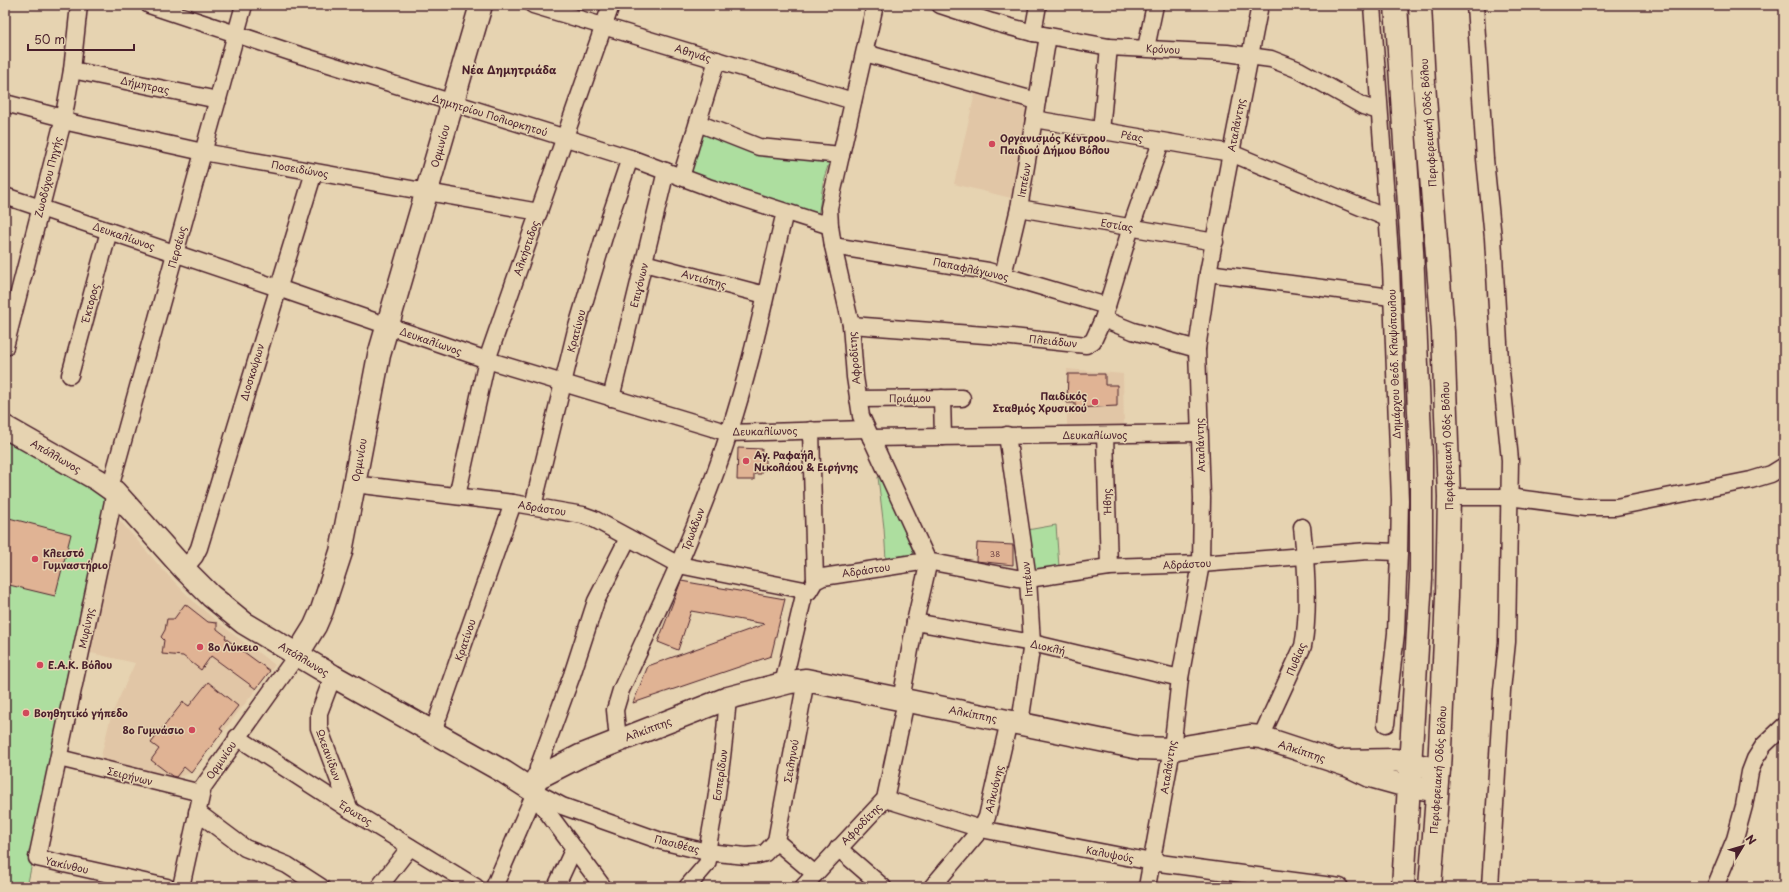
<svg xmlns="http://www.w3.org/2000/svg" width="1789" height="892" font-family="'Playpen Sans',sans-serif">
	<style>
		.built { fill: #e1c6a6 }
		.green { fill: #adde9f; stroke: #7c7e65 }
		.building { fill: #e0b394; stroke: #4a1f2b }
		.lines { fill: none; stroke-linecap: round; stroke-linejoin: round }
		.street-casing { stroke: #4a1f2b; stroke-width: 19 }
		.secondary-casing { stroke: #4a1f2b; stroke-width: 25 }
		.primary-casing { stroke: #4a1f2b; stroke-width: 25 }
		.street { stroke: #e6d3b1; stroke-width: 16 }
		.secondary { stroke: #e6d3b1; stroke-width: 22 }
		.primary { stroke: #e6d3b1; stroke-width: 22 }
		.poi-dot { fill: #d1495b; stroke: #e6d3b1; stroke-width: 1.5 }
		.labels { text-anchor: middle; stroke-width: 3; stroke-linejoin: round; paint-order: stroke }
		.number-label { font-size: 8px; fill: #704445 }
		.street-label { font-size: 10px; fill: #4a1f2b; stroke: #e6d3b1 }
		.poi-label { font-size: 10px; font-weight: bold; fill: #4a1f2b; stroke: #e6d3b1; text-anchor: start }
		.neighbourhood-label { font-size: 11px; font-weight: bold; fill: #4a1f2b; stroke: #e6d3b1 }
	</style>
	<rect width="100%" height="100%" fill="#e6d3b1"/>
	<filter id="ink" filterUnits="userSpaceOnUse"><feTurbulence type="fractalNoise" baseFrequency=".025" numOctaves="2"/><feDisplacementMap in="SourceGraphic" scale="8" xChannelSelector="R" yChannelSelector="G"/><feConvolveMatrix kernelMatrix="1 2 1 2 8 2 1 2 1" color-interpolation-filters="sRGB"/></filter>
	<g filter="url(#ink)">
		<g class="built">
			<polygon points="976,89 1029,104 1011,198 954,184"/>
			<polygon points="1067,369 1123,374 1124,429 1067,430"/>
			<polygon points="115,515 163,570 196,604 233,634 275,665 191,773 175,778 100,760 111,716 135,663 87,652"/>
		</g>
		<g class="green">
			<polygon points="702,133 763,154 829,163 824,178 818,217 689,175"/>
			<polygon points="5,437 110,494 27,887 5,887"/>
			<polygon points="878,477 882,478 916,558 886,560 884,528"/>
			<polygon points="1056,525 1059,567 1031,571 1027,530"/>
		</g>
		<g class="building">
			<polygon points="1068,374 1105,374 1105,385 1117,385 1117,406 1075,408 1075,403 1067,403"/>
			<polygon points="738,448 762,449 761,457 765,457 765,470 761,470 761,474 754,474 754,480 737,480"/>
			<polygon points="5,517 71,534 55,596 5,584"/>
			<polygon points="977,543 1013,545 1013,565 976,561"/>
			<polygon points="681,581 785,599 771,656 633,703 648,666 765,624 691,611 678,650 658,642"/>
			<polygon points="185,604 208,622 217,623 217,629 226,636 225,638 270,671 256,689 211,656 201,670 183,656 162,654 164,640 161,637 165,630 167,619 174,619"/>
			<polygon points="208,682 238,706 220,729 223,731 191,773 184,767 176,777 172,776 151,760 159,749 151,743 183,702 189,706"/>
		</g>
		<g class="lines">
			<defs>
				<g id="street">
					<polyline points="149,5 290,52 630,158 708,187 830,226"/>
					<polyline points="533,5 853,101"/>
					<polyline points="875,5 829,208 830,226 833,246 851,325 855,377 861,416 926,557 928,565 915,622 901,700"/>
					<polyline points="940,5 992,22 1033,33 1109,47 1227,53 1271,59 1299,70 1363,106 1379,111"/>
					<polyline points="1372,5 1391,268 1400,500 1399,552 1396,633 1386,724"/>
					<polyline points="1475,5 1485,159 1493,238 1500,361 1510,460 1507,642 1502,690 1490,887"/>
					<polyline points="1033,33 1038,5"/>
					<polyline points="1146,48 1155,5"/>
					<polyline points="865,53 1037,101"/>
					<polyline points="72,70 218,100"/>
					<polyline points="5,103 63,118"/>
					<polyline points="1034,119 1231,153 1387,218"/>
					<polyline points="63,121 203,152 539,212"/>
					<polyline points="698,123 759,147 841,155"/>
					<polyline points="1101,131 1109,47"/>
					<polyline points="681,177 717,60"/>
					<polyline points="5,196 278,288 487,360 729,433 866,429"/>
					<polyline points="1019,208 1215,242"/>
					<polyline points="833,246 988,271 1107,306"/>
					<polyline points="644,263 765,295"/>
					<polyline points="1208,273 1391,297"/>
					<polyline points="1003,275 1019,208 1048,36"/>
					<polyline points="1103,319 1133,331 1197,349"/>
					<polyline points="851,325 1012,337 1086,345 1093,341 1103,319 1131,227 1161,142"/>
					<polyline points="5,347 63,121 72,70 79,5"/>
					<polyline points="70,375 109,231"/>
					<polyline points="611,398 666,171"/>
					<polyline points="942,398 943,437"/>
					<polyline points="858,399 962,398"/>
					<polyline points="811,430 815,581"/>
					<polyline points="1007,435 1028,579 1032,643 1020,723"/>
					<polyline points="1105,435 1109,567"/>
					<polyline points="871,438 1199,433"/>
					<polyline points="354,484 513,503 583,515 594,519 679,565 809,591 815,581 823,577 927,561 1017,578 1028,579 1109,567 1201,564 1368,551 1399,552"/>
					<polyline points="110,488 244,5"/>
					<polyline points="115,492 37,858 167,887"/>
					<polyline points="457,496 487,360 611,5"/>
					<polyline points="1449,497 1509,497 1586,507 1616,507 1751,480 1771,474 1784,466"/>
					<polyline points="533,506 576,330 610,217 630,158"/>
					<polyline points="184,569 195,556 199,548 314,172"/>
					<polyline points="915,622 1032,643 1180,678"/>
					<polyline points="333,676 319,713 319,728 350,810"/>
					<polyline points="783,684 805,591"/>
					<polyline points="433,732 513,503"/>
					<polyline points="237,737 350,810 476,887"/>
					<path d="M1261 737 1303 646C1310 611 1306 562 1302 527"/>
					<path d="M618 740 615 710 621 690C660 606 701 521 729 433 753 361 767 286 785 212"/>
					<polyline points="59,758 201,793"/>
					<polyline points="537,778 538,768 572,675 596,601 628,538"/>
					<polyline points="532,790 562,806 661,841 707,852 746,856 758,855 765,853 776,841 815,874"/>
					<polyline points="533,793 603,887"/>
					<polyline points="885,799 981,829 1152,862 1340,887"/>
					<polyline points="197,812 245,848 287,865 321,887"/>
					<polyline points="776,841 806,680"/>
					<polyline points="838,848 883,887"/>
					<path d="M707 852C717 801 724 750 728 698"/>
					<polyline points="181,887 203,787 297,655"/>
					<polyline points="379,887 410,847"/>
					<polyline points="494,887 534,795"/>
					<polyline points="556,887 574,848"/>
					<polyline points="687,887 707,864 710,852"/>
					<polyline points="803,887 885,799 906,701"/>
					<polyline points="932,887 981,829 987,817 1009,721"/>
					<polyline points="1147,887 1172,749 1180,678 1201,564 1202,498 1197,349 1208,273 1231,153 1260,5"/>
					<polyline points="1715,887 1735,839 1744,806 1750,772 1755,759 1764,745 1784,726"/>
				</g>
				<g id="secondary">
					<polyline points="5,427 98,480 115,492 184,569 211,596 244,623 333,676 504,772 532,790 537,778 580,756 728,698 790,682 806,680 1139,748 1172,749 1250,736 1261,737 1349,766 1370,776 1399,784 1437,791"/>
					<polyline points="297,655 315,626 322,610 341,552 379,355 481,5"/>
					<polyline points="1344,761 1395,760 1439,770"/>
				</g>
				<g id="primary">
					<polyline points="1396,5 1412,250 1421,457 1421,579 1403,887"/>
					<polyline points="1420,5 1424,84 1443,332 1449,497 1447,596 1439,770 1430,887"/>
				</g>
			</defs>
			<use href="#street" class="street-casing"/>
			<use href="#secondary" class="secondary-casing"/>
			<use href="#primary" class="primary-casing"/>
			<use href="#street" class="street"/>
			<use href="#secondary" class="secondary"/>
			<use href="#primary" class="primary"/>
		</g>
	</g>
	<g class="poi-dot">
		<circle cx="992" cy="144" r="4"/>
		<circle cx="1095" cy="402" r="4"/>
		<circle cx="746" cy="461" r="4"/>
		<circle cx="35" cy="559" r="4"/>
		<circle cx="200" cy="647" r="4"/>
		<circle cx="40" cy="665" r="4"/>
		<circle cx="26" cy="713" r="4"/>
		<circle cx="192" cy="730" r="4"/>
	</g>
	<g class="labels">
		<g class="number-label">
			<text x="995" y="557">38</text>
		</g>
		<g class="street-label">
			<text transform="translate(1163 49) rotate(3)" y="4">Κρόνου</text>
			<text transform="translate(693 53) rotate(17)" y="4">Αθηνάς</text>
			<text transform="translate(145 85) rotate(12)" y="4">Δήμητρας</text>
			<text transform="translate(490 115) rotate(17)" y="4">Δημητρίου Πολιορκητού</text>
			<text transform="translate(1428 123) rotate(-94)" y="4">Περιφερειακή Οδός Βόλου</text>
			<text transform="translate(1236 125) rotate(-79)" y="4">Αταλάντης</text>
			<text transform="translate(1132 136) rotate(11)" y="4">Ρέας</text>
			<text transform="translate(440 146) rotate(-74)" y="4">Ορμινίου</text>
			<text transform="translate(300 169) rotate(10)" y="4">Ποσειδώνος</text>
			<text transform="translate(48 177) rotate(-76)" y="4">Ζωοδόχου Πηγής</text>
			<text transform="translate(1024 180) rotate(-80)" y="4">Ιππέων</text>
			<text transform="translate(1117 225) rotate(10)" y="4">Εστίας</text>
			<text transform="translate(124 236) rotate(19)" y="4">Δευκαλίωνος</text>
			<text transform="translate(177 247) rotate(-75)" y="4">Περσέως</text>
			<text transform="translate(526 248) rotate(-71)" y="4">Αλκήστιδος</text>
			<text transform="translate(971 269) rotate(12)" y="4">Παπαφλάγωνος</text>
			<text transform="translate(704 279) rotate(15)" y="4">Αντιόπης</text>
			<text transform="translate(639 285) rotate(-76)" y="4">Επιγόνων</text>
			<text transform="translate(90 303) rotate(-75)" y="4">Έκτορος</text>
			<text transform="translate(576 331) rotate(-75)" y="4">Κρατίνου</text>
			<text transform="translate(431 341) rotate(19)" y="4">Δευκαλίωνος</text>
			<text transform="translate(1053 341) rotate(6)" y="4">Πλειάδων</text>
			<text transform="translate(854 358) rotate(-95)" y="4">Αφροδίτης</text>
			<text transform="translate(1394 364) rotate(-92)" y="4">Δημάρχου Θεόδ. Κλαψόπουλου</text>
			<text transform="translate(252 372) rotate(-73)" y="4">Διοσκούρων</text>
			<text transform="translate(910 398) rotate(-1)" y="4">Πριάμου</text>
			<text transform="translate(765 431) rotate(-1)" y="4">Δευκαλίωνος</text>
			<text x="1095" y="439">Δευκαλίωνος</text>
			<text transform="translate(1200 445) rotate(-92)" y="4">Αταλάντης</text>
			<text transform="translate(1447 446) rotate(-92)" y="4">Περιφερειακή Οδός Βόλου</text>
			<text transform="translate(56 456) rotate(30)" y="4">Απόλλωνος</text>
			<text transform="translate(359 460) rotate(-80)" y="4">Ορμινίου</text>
			<text transform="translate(1107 501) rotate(-92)" y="4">Ήβης</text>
			<text transform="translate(542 508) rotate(9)" y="4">Αδράστου</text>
			<text transform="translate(693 529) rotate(-69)" y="4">Τρωάδων</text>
			<text transform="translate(1187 564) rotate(-3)" y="4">Αδράστου</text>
			<text transform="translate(866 570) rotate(-8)" y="4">Αδράστου</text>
			<text transform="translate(1027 579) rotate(-96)" y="4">Ιππέων</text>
			<text transform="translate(86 628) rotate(-78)" y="4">Μυρίνης</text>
			<text transform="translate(465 640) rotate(-71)" y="4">Κρατίνου</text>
			<text transform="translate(1048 647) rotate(13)" y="4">Διοκλή</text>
			<text transform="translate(304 659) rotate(31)" y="4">Απόλλωνος</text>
			<text transform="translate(1296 659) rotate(-68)" y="4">Πυθίας</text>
			<text transform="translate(973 714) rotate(11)" y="4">Αλκίππης</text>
			<text transform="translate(648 729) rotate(-21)" y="4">Αλκίππης</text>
			<text transform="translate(1302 751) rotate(18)" y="4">Αλκίππης</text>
			<text transform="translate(329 755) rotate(70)" y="4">Ωκεανίδων</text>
			<text transform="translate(221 760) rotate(-55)" y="4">Ορμινίου</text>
			<text transform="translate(791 761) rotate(-80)" y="4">Σειληνού</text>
			<text transform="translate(1168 767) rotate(-81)" y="4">Αταλάντης</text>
			<text transform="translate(1438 770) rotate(-86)" y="4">Περιφερειακή Οδός Βόλου</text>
			<text transform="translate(720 775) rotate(-82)" y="4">Εσπερίδων</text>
			<text transform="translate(130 776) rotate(14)" y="4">Σειρήνων</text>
			<text transform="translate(994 789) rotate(-77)" y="4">Αλκυόνης</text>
			<text transform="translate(356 813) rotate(32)" y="4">Έρωτος</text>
			<text transform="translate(861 824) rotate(-46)" y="4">Αφροδίτης</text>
			<text transform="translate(677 844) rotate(14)" y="4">Πασιθέας</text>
			<text transform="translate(1110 854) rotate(11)" y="4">Καλυψούς</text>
			<text transform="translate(67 865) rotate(13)" y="4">Υακίνθου</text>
		</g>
		<g class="poi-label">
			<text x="1000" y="142">Οργανισμός Κέντρου<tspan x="1000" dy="12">Παιδιού Δήμου Βόλου</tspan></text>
			<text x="1087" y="400" text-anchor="end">Παιδικός<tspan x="1087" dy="12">Σταθμός Χρυσικού</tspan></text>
			<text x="754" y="459">Αγ. Ραφαήλ,<tspan x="754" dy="12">Νικολάου &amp; Ειρήνης</tspan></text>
			<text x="43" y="557">Κλειστό<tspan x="43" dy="12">Γυμναστήριο</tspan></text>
			<text x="208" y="651">8ο Λύκειο</text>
			<text x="48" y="669">Ε.Α.Κ. Βόλου</text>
			<text x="34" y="717">Βοηθητικό γήπεδο</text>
			<text x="184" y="734" text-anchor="end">8ο Γυμνάσιο</text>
		</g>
		<g class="neighbourhood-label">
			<text x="509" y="74">Νέα Δημητριάδα</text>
		</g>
	</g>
	<rect width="1789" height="892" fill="none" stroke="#e6d3b1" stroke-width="20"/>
	<rect x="10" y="10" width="1769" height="872" fill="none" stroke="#4a1f2b" stroke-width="1.5" filter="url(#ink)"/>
	<g transform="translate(1743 846) rotate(52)" stroke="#e6d3b1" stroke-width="3" paint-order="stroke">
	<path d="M0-3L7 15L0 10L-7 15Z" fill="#4a1f2b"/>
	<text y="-6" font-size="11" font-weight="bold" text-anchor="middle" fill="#4a1f2b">N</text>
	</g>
	<path d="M28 44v6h106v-6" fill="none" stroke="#4a1f2b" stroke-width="2"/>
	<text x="34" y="44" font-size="12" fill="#4a1f2b" stroke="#e6d3b1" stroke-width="3" paint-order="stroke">50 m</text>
</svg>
